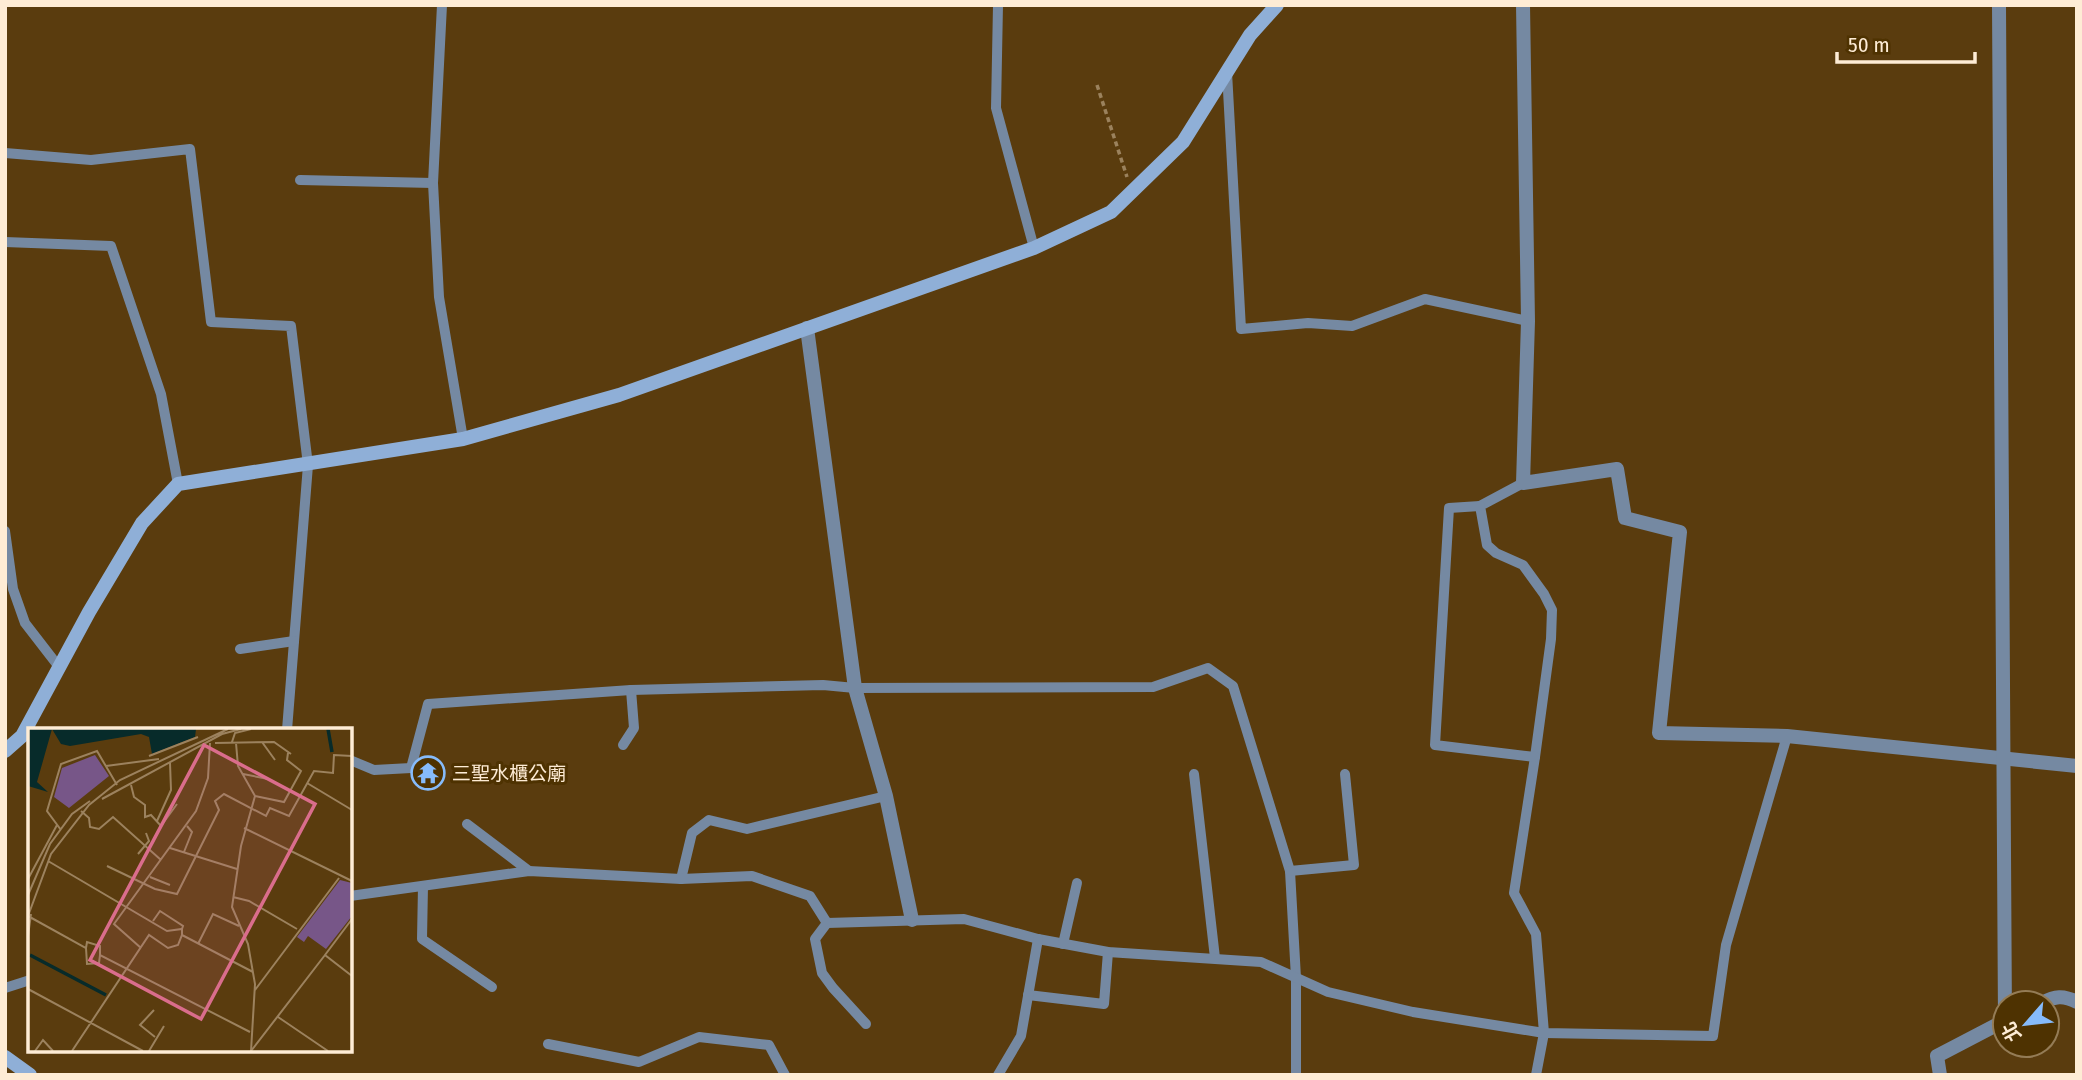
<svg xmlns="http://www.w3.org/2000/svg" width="2082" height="1080" font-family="'Fira Sans Condensed','Noto Sans TC',sans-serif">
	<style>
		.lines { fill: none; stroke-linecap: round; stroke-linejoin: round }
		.path { stroke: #9b825d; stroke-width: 3.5; stroke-dasharray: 5 3.5; stroke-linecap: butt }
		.lane { stroke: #7589a2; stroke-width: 10 }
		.street { stroke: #7589a2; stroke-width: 14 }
		.secondary { stroke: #8fafd7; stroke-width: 14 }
		.labels { text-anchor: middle; stroke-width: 6; stroke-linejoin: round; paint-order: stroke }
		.poi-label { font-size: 19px; fill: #feecd5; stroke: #4e3201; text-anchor: start }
		.inset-river { fill: none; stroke: #072b2a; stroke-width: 3.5 }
		.inset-road { fill: none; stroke: #9c825e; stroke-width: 2 }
		.view { fill: #da6d8c; fill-opacity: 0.15; stroke: #da6d8c; stroke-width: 3.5 }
		.inset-edge { fill: none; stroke: #feecd5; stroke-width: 3.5 }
	</style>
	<rect width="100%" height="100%" fill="#5a3c0e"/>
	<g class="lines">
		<polyline class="path" points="1097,85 1127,177"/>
		<g class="lane">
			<polyline points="442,5 433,183 439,297 463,439"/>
			<polyline points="998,5 996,108 1034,248"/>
			<polyline points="1227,72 1241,329 1308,323 1352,326 1425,299 1528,321"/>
			<polyline points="5,153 91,160 190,149 211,322 291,326 308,465 287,730"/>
			<polyline points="300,180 433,183"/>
			<polyline points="5,242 111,246 161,394 178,484"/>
			<polyline points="1523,483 1480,506 1487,545 1496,553 1523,565 1544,594 1552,610 1551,639 1535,757 1514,893 1536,934 1544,1033 1536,1075"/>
			<polyline points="1480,506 1449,508 1435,745 1535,757"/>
			<polyline points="5,531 13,589 25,623 59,667"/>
			<polyline points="240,649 294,641"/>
			<polyline points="623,745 634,728 631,690"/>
			<polyline points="350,760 374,770 411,768 428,704 631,690 823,685 855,688 1153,687 1208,668 1233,686 1290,871 1296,978 1296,1075"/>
			<polyline points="1194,774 1215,958"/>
			<polyline points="467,824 529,871"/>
			<polyline points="1290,871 1354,865 1345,774"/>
			<polyline points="681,879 692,833 709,820 747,829 886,796"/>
			<polyline points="423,886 422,939 492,987"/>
			<polyline points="350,896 529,871 681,879 752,876 810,896 827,923 964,919 1038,939 1108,952 1261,962 1328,992 1413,1012 1544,1033 1713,1036 1726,945 1787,736"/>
			<polyline points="827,923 815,939 822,973 833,988 866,1024"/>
			<polyline points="1063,944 1077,883"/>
			<polyline points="5,988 30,980"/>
			<polyline points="1028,995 1104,1004 1108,952"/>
			<polyline points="548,1044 639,1062 699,1037 769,1045 785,1075"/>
			<polyline points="998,1075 1021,1036 1038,939"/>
		</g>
		<g class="street">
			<polyline points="1523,5 1528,321 1523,483 1617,469 1625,518 1680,532 1659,733 1787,736 2077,766"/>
			<polyline points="1999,5 2005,1021"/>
			<polyline points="807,328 855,688 886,796 912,920"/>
			<path d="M2042 1003C2055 996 2063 995 2077 1002"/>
			<polyline points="1940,1075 1937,1056 2004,1021"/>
		</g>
		<g class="secondary">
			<polyline points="5,751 22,736 89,612 142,523 178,484 463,439 619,395 1034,248 1111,212 1183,142 1250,35 1277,5"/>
			<polyline points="5,1057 30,1075"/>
		</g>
	</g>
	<defs>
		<symbol id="temple-ring" viewBox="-11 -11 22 22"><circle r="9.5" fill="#4e3201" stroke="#86bbfb" stroke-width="1.5"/><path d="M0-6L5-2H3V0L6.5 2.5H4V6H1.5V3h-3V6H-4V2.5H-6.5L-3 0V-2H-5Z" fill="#86bbfb"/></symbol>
	</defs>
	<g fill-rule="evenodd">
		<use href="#temple-ring" x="409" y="754" width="38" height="38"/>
	</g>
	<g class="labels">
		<g class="poi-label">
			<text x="452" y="780">三聖水櫃公廟</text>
		</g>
	</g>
	<g transform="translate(28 728)">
		<rect width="324" height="324" fill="#5a3c0e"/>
		<path d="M67 27 81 48 41 80 26 69 34 40ZM312 152 324 155V188L298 221 280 208 276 214 269 209Z" fill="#775688"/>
		<path d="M0 1H168L167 9 124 26 121 9 113 6 42 18 33 16 24 1 9 54 20 64 0 58Z" fill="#072b2a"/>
		<path class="inset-river" d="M300 1 304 24M2 227 78 267"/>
		<path class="inset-road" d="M204 14 207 5 223 1M234 14 247 32M187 15 246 14 263 26M208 15 210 38 227 68 213 118 204 179 220 216 227 256 223 323M121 28 170 9M78 38 131 31M215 46 240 51M279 55 324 82M103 57 106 69 117 77V89L123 87 133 98 149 76M227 68 256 74 273 43 259 32 260 25M74 71 194 6 213 1M53 83 61 90 62 99 71 101 85 89 133 132M129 93 143 62 142 35M216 100 324 153M33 102 19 83 33 36 69 23 89 57M142 120 209 141M156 124 164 104 159 98M110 126 121 113 118 105M20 133 139 203 154 201V207M79 138 127 161 149 166 191 82 187 73 196 66 238 88 242 80 261 88 286 43 305 45 306 27 324 28M122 149 142 157M0 151 29 97M0 167 22 116 44 86 62 73M205 169 221 173 269 201M0 188 58 220 59 236 71 235 72 227 222 304M0 188 23 126 61 77 92 52 200 1M324 191 297 227 324 248M125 193 132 183 155 198 154 201M0 208 3 186M170 216 185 186 211 198M58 220 59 214 72 218V227M113 220 86 196 168 83 180 50 182 15M0 261 115 323M227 262 311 150M126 282 112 297 127 309M250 289 300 323M7 323 15 312 25 323M44 323 121 207 140 220 150 217 154 207 225 244M121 323 136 298M223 323 297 227"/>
		<path class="view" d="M176 17 287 76 173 291 62 232Z"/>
		<rect width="324" height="324" class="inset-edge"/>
	</g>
	<rect width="2082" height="1080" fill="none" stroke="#feecd5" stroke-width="14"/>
	<g transform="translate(2026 1024) rotate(242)"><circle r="33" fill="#4e3201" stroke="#947c56" stroke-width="2"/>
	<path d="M0-5L12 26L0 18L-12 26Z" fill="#86bbfb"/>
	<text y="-10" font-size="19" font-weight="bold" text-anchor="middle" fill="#feecd5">北</text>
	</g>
	<path d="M1837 52v10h138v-10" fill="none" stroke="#feecd5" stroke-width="3.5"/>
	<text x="1848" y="52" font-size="21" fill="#feecd5" stroke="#4e3201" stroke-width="5" paint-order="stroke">50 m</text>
</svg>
